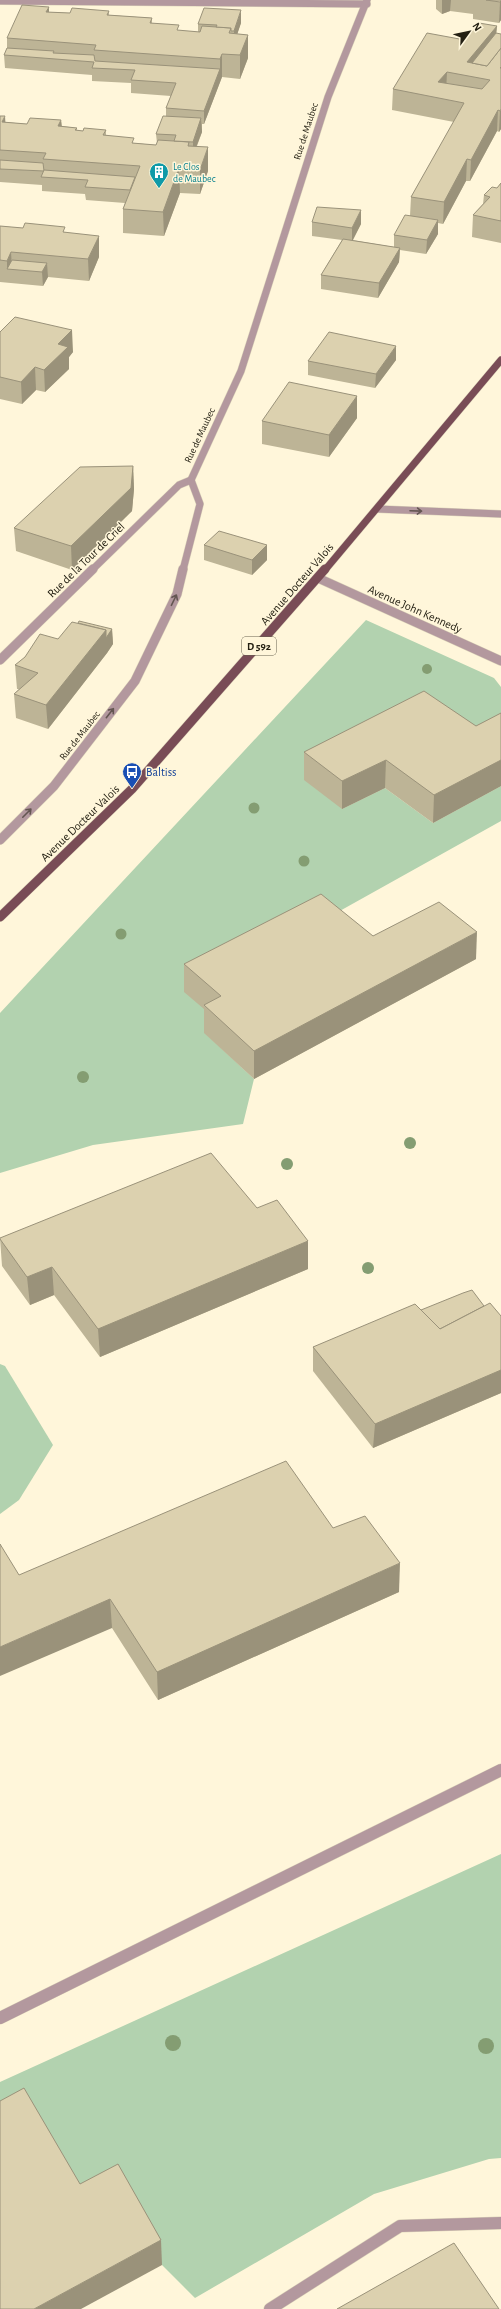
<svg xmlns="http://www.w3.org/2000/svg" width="501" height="2309" font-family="'Alegreya Sans',sans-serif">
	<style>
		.green { fill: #b2d2af }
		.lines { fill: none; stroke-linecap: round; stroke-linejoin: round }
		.minor-far2-casing { stroke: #dcd4ba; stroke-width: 8 }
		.minor-far1-casing { stroke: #dcd4ba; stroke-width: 10 }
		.minor-casing { stroke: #dcd4ba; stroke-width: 13 }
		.major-far1-casing { stroke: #dcd4ba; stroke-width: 8 }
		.major-casing { stroke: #dcd4ba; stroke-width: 10 }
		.minor-far2 { stroke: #b3989e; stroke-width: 7 }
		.minor-far1 { stroke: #b3989e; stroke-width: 9 }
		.minor { stroke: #b3989e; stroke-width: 12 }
		.major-far1 { stroke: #794c56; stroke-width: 7 }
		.major { stroke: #794c56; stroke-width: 9 }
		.tree { fill: #849d72 }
		.wall { fill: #bdb496 }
		.shaded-wall { fill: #9a927a }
		.building { fill: #dcd1af; stroke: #9a927a; fill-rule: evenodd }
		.oneway { stroke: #645652 }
		.labels { text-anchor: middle; stroke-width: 3; stroke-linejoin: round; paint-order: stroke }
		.far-street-label { font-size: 10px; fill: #242013; stroke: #fff6da }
		.far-culture-label { font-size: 10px; fill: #0d838f; stroke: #fff6da; text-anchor: start }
		.shield { fill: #fff6da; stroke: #66604f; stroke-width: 1 }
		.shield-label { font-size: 11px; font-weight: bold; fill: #242013 }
		.street-label { font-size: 12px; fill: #242013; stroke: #fff6da }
		.transit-label { font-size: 12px; fill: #164399; stroke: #fff6da; text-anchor: start }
	</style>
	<rect width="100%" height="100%" fill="#fff6da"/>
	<g class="green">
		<polygon points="366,620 494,678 501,687 501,740 423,718 342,809 385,788 433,823 501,786 501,821 320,922 221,1023 205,1033 254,1079 243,1124 93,1145 0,1173 0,1013"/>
		<polygon points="0,1364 5,1366 53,1445 19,1500 0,1514"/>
		<polygon points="501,1854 501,2158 489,2159 374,2194 195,2298 162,2265 119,2190 82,2210 0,2128 0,2082"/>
	</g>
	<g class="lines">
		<defs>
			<g id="minor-far2">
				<polyline points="0,1 367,4"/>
				<polyline points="377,509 501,514"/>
				<polyline points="92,570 179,485 191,480"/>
				<polyline points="183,570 200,504 191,480 241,371 328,97 367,0"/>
			</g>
			<g id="minor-far1">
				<polyline points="318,578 501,661"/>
				<polyline points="0,660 93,569"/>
				<polyline points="0,840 54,786 135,681 177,594 183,569"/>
			</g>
			<g id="minor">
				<polyline points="0,2018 501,1770"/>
				<polyline points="270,2309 400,2226 501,2223"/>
			</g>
			<polyline id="major-far1" points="325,570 501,360"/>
			<polyline id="major" points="0,917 132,789 325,569"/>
		</defs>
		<use href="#minor-far2" class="minor-far2-casing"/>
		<use href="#minor-far1" class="minor-far1-casing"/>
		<use href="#minor" class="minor-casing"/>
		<use href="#major-far1" class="major-far1-casing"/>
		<use href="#major" class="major-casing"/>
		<use href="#minor-far2" class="minor-far2"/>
		<use href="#minor-far1" class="minor-far1"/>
		<use href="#minor" class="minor"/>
		<use href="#major-far1" class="major-far1"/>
		<use href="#major" class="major"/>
	</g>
	<g class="tree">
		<circle cx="427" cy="669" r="5"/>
		<circle cx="254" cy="808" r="5.5"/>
		<circle cx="304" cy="861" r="5.5"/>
		<circle cx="121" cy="934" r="5.5"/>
		<circle cx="83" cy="1077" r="6"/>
		<circle cx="410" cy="1143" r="6"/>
		<circle cx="287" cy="1164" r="6"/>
		<circle cx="368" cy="1268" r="6"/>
		<circle cx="173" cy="2043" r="8"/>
		<circle cx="486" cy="2046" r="8"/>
	</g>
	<g class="wall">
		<polygon points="436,0 501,0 501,20 499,23 473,19 473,14 450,11 442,14 436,9"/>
		<polygon points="109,11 109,15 152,18 152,23 179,31 198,32 198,24 241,23 237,34 248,35 248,58 240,79 222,77 204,124 202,124 202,132 197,146 208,171 200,194 180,193 164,236 123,233 123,209 125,203 86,200 85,194 42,191 42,185 0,182 0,116 5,122 27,124 61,120 62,126 77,128 77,130 83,131 106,130 106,135 134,143 156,145 157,143 156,134 166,116 166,108 171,96 131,93 131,83 92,81 92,75 5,68 4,55 7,48 7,38 49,12 70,13"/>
		<polygon points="497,26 496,33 501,129 499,132 497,131 470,181 466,181 443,224 438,223 438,234 426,254 400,250 399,262 378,298 321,289 321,275 342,240 312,236 312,222 361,210 361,224 352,240 394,247 394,235 410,216 411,197 454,122 392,110 393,89 465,40"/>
		<polygon points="501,183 501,243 472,237 473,215 483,204 484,195 497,188"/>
		<polygon points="0,226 65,232 99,257 89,281 48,277 43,286 0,282"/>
		<polygon points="0,332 73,352 69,357 69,369 45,392 36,390 22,404 0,399"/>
		<polygon points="396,360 375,388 308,375 308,361"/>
		<polygon points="357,396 357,418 329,457 262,444 262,421"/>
		<polygon points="133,466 134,489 132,511 72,570 16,551 14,528"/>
		<polygon points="204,545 267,545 267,560 252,575 204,560"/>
		<polygon points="112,629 113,644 107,653 48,729 16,718 14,694 19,689 17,689 15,665 58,639"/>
		<polygon points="501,713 501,786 433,823 385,788 342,809 304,780 304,752 476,726"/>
		<polygon points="373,936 476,959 254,1079 204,1033 204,1009 184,992 184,964"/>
		<polygon points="257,1208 308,1241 308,1269 100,1357 54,1295 30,1305 2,1266 0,1238"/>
		<polygon points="484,1306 501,1316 501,1393 373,1448 313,1371 313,1347 421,1310"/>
		<polygon points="333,1528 399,1592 158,1700 112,1628 19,1575"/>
	</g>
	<g class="shaded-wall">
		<polygon points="442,0 451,0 450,11 442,14"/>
		<polygon points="501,1 501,20 499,23 500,2"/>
		<polygon points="49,7 49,22 46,12"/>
		<polygon points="241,10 241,23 234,44 234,31"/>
		<polygon points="497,26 495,47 476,71 467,62"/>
		<polygon points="248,35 248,58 240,79 240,55"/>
		<polygon points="222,54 222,77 204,124 204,111 220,69 220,59"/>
		<polygon points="447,72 446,93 438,82"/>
		<polygon points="501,109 501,129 499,132 500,111"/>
		<polygon points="498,110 497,131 470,181 471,160"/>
		<polygon points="5,116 6,133 2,122"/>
		<polygon points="201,118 202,132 193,155 193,142"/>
		<polygon points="61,120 63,145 58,126"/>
		<polygon points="208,147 208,171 200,194 200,170"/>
		<polygon points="467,159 466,181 443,224 444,202"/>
		<polygon points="179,168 180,193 164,236 163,212"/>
		<polygon points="361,210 361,224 352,242 352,228"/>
		<polygon points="438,220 438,234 426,254 427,240"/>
		<polygon points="99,236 99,257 89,281 88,259"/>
		<polygon points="400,248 399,262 378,298 379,283"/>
		<polygon points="11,252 12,269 7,269 7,261"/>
		<polygon points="47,263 48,277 43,286 42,272"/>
		<polygon points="72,330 73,352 69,357 69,369 45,392 44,370 58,344"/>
		<polygon points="396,346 396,360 375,388 376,374"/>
		<polygon points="35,367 36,390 22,404 21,382"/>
		<polygon points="357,396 357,418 329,457 329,435"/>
		<polygon points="133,466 134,489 132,511 72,570 71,546"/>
		<polygon points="267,545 267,560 252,575 252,560"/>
		<polygon points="112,629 113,644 107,653 48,729 46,705 106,630"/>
		<polygon points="386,760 385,788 342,809 342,781"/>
		<polygon points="501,760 501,786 433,823 434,795"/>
		<polygon points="477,932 476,959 254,1079 254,1051"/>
		<polygon points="308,1241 308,1269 100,1357 98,1329"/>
		<polygon points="52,1267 54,1295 30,1305 27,1277"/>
		<polygon points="501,1370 501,1393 373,1448 375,1424"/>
		<polygon points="400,1563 399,1592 158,1700 157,1672"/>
		<polygon points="110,1599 112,1628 0,1676 0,1647"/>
		<polygon points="161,2240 162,2265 81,2309 34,2309"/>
	</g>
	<g class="building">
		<polygon points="486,0 501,0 501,1 500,2"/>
		<polygon points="22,5 49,7 46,12 70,13 72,8 109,11 107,15 152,18 150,23 179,25 177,30 200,32 202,26 231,28 229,33 248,35 240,55 222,54 220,59 94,50 96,45 7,38"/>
		<polygon points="204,8 241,10 234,31 231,31 231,28 216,27 217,25 198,24"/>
		<path d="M479 23 497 26 467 62 487 66 501 48V67L500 68H501V109L500 111 498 110 471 160 467 159 444 202 411 197 464 103 393 89 427 33 465 40ZM447 72 490 80 482 89 438 82Z"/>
		<polygon points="496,33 501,34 501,48 487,66 472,63"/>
		<polygon points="7,48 54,51 53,53 94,55 95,61 220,69 204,111 166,108 176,83 131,80 135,70 92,68 94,62 4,55"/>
		<polygon points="0,116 5,116 2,122 27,124 30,118 61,120 58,126 77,128 75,130 83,131 84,128 106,130 103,135 134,138 132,143 156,145 158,140 189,142 188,146 208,147 200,170 179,168 163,212 123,209 140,166 43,159 46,153 0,150"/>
		<polygon points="163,116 201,118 193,142 174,141 176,135 156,134"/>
		<polygon points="0,160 43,163 44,171 0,169"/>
		<polygon points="44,170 135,177 130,190 85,187 88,180 41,177"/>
		<polygon points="501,183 501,221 473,215 490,197 484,195 492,187 497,188"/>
		<polygon points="317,207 361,210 352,228 312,222"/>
		<polygon points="405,215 438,220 427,240 394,235"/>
		<polygon points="25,223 65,227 63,232 99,236 88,259 11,252 7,261 0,260 0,226 23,228"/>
		<polygon points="343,239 400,248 379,283 321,275"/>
		<polygon points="12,260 47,263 42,272 7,269"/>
		<polygon points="15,317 72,330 58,344 68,347 44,370 35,367 21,382 0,377 0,332"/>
		<polygon points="329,332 396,346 376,374 308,361"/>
		<polygon points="289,382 357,396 329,435 262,421"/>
		<polygon points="133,466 131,488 71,546 14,528 80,467"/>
		<polygon points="219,531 267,545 252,560 204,545"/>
		<polygon points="79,621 112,629 106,638 106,630 78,623"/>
		<polygon points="72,622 106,630 46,705 14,694 38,673 15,665 25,657 40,634 58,639"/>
		<polygon points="424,691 476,726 501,713 501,760 434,795 386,760 342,781 304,752"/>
		<polygon points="321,894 373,936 439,902 477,932 254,1051 204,1005 221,996 184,964"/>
		<polygon points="211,1153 257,1208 277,1200 308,1241 98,1329 52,1267 27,1277 0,1239 0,1238"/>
		<polygon points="472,1290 484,1306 440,1329 421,1310 463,1293"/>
		<polygon points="490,1303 501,1316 501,1370 375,1424 313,1347 415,1304 440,1329"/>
		<polygon points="286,1461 333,1528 365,1516 400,1563 157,1672 110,1599 0,1647 0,1544 19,1575"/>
		<polygon points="24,2088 80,2184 118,2164 161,2240 34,2309 0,2309 0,2101"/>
		<polygon points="454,2243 499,2309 337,2309"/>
	</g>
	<defs><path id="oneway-shaft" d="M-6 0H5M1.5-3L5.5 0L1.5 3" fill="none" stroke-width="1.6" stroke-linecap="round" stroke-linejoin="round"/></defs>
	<g class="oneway">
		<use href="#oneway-shaft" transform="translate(416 511) rotate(2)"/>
		<use href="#oneway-shaft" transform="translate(174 600) rotate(-64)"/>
		<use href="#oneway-shaft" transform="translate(110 713) rotate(-52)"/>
		<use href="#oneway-shaft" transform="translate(27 813) rotate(-45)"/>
	</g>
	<defs>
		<symbol id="building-pin" viewBox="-11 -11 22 30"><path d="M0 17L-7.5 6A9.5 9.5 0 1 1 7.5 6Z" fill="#0f9aa8" stroke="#fff6da"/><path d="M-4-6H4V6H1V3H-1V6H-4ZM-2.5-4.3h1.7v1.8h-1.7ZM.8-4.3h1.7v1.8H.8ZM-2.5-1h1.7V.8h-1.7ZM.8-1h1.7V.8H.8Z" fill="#fff"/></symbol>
		<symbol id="bus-pin" viewBox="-11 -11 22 30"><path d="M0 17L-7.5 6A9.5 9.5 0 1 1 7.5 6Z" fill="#1a4fb4" stroke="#fff6da"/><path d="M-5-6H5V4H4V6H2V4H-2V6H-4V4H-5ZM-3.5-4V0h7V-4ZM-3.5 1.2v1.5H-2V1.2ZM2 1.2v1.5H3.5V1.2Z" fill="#fff"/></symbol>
	</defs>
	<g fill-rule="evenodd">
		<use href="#building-pin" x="148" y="161" width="22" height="30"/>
		<use href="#bus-pin" x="121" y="761" width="22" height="30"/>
	</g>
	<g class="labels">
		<g class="far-street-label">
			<text transform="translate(305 131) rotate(-72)" y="4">Rue de Maubec</text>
			<text transform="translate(199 435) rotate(-65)" y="4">Rue de Maubec</text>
			<text transform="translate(79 735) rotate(-52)" y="4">Rue de Maubec</text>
		</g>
		<g class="far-culture-label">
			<text x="173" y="170">Le Clos<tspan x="173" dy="12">de Maubec</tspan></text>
		</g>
		<rect class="shield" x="242" y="637" width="34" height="18" rx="3"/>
		<g class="shield-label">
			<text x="259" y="650">D 592</text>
		</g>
		<g class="street-label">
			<text transform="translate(86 560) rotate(-44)" y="4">Rue de la Tour de Criel</text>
			<text transform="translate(297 584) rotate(-49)" y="4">Avenue Docteur Valois</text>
			<text transform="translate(415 609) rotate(24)" y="4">Avenue John Kennedy</text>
			<text transform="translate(80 823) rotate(-44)" y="4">Avenue Docteur Valois</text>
		</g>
		<g class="transit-label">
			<text x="146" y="776">Baltiss</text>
		</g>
	</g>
	<g transform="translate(469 32) rotate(57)" stroke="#fff6da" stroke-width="3" paint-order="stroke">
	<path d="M0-3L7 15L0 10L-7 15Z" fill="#242013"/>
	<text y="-6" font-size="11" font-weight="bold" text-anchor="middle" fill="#242013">N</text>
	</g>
</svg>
